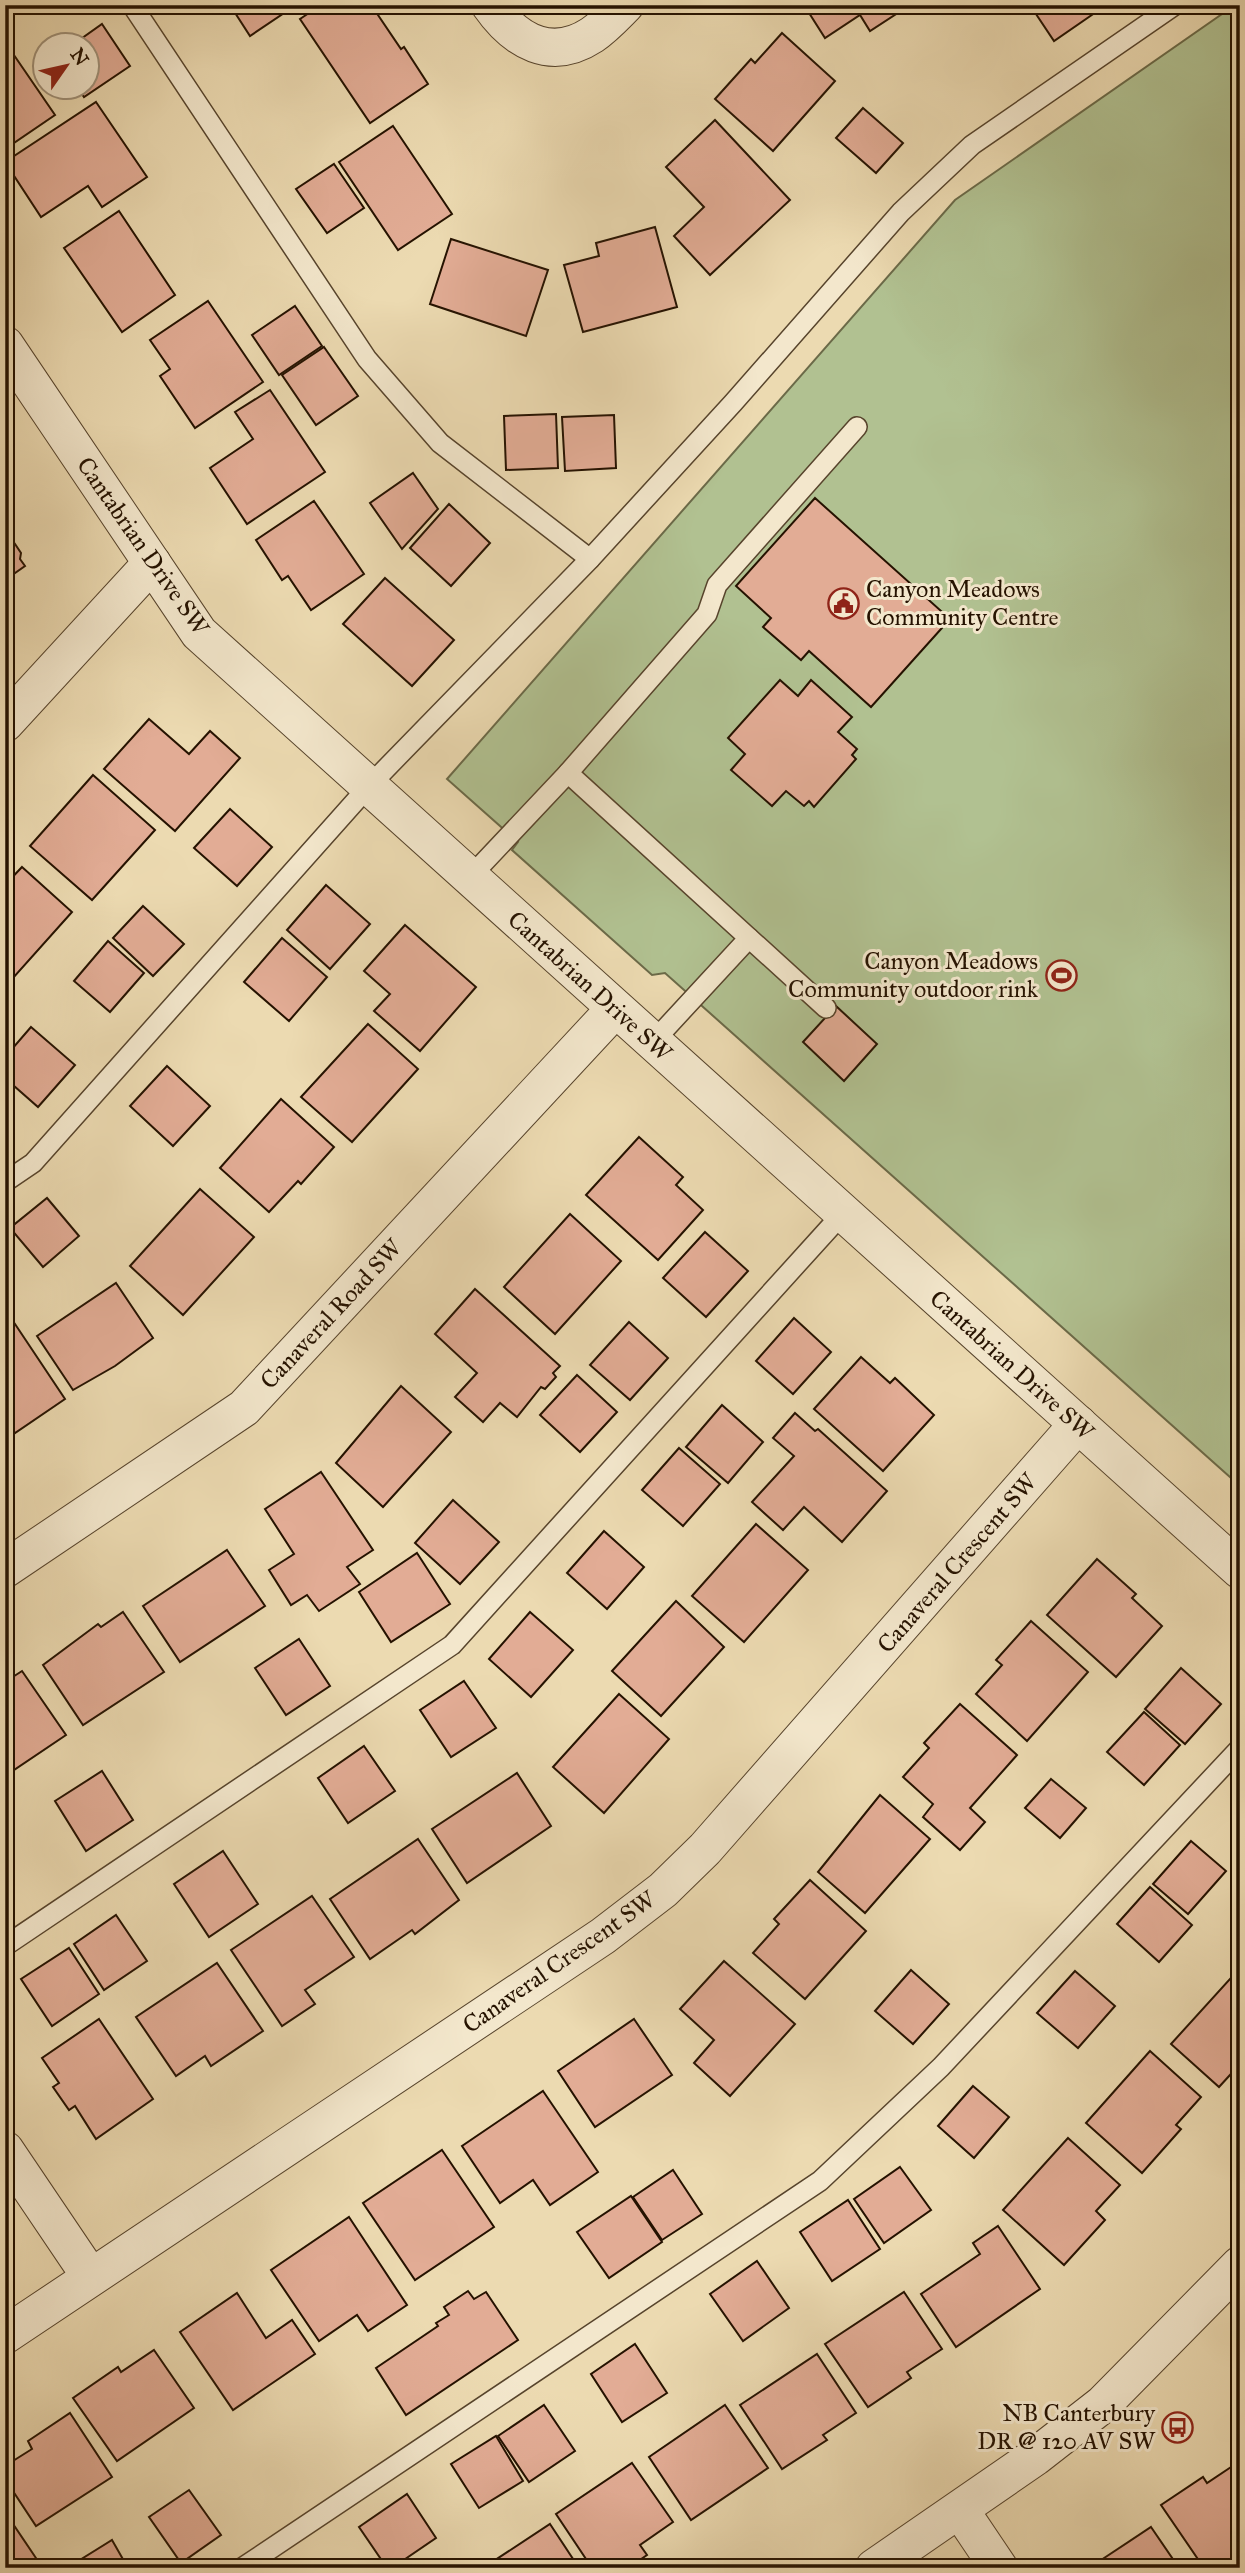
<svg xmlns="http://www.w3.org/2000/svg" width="1245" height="2573" font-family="'IM FELL Great Primer',serif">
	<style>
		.green { fill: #b1c191; stroke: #6b6a48; stroke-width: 2 }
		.building { fill: #e2ac95; stroke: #251200; stroke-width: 2 }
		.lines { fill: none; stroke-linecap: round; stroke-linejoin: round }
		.lane-casing { stroke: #57442c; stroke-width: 22 }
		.street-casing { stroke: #57442c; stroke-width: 39 }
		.lane { stroke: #f3e7cc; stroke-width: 19 }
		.street { stroke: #f3e7cc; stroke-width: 37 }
		.labels { text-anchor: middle; stroke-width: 6; stroke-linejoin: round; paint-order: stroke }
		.street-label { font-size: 24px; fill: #251200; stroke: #f3e7cc }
		.poi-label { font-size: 24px; fill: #251200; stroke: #f3e7cc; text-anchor: end }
	</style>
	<rect width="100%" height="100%" fill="#ecdab1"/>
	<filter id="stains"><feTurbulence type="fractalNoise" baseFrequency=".00286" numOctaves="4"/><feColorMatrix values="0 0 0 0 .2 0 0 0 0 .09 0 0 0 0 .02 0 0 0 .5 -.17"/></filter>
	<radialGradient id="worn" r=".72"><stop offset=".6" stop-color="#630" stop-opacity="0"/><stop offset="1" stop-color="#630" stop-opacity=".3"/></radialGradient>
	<polygon class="green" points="1235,5 1240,5 1240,1486 665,973 652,975 512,850 518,842 447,779 955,200"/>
	<g class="building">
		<polygon points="230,5 296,5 250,36"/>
		<polygon points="321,5 375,5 381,13 378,15 401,49 404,47 428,84 370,123 300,19"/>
		<polygon points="804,5 910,5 870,31 860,15 825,38"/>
		<polygon points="1030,5 1096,5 1099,10 1054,41"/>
		<polygon points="102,24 130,66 84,97 78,88 88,88 88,46 71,46"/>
		<polygon points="782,33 835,81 773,151 715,99 751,59 755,63"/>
		<polygon points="5,42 55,115 5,149"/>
		<polygon points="96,102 147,177 102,207 88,186 41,217 5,162"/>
		<polygon points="863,108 903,143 876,173 836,138"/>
		<polygon points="715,120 790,200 710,275 674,236 704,207 666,167"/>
		<polygon points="393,126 452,214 398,250 339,162"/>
		<polygon points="334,164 364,208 327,233 296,189"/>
		<polygon points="119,211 175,295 122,332 64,248"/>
		<polygon points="655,227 677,307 583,332 564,265 599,256 596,243"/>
		<polygon points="451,239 548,270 526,336 430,304"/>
		<polygon points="208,301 263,382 195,428 160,376 170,369 150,340"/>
		<polygon points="295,306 322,346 279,375 252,335"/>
		<polygon points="324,347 358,396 316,425 282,375"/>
		<polygon points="270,390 325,472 247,524 210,468 253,439 235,412"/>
		<polygon points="556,414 558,468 506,470 504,416"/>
		<polygon points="614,415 616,468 565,471 562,417"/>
		<polygon points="413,473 438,509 402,549 370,503"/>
		<polygon points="815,498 950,619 871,707 809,651 801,660 763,627 771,618 736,586"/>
		<polygon points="314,501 364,574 311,610 288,576 282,580 256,540"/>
		<polygon points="449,504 490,543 451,586 410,548"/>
		<polygon points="5,529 21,553 20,559 25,566 5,580"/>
		<polygon points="385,578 454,640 412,686 343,624"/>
		<polygon points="780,680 798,696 811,680 852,717 838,732 857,749 852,755 856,759 814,807 809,801 804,806 786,791 772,806 731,770 745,754 728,738"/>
		<polygon points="149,719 189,754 210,731 240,758 175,831 104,769"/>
		<polygon points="93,775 155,830 92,900 30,846"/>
		<polygon points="230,809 272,847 237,886 194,848"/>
		<polygon points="22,867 72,912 5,987 5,885"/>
		<polygon points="326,885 370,924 330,969 287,930"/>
		<polygon points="143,906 184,944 153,976 113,938"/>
		<polygon points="405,925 476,987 420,1051 374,1011 390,994 364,971"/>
		<polygon points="282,938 327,977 289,1021 244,982"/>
		<polygon points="108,941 144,973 110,1012 74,981"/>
		<polygon points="836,1006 877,1044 844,1081 803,1042"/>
		<polygon points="368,1024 418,1069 352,1142 301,1097"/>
		<polygon points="31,1027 75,1065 38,1107 5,1078 5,1057"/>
		<polygon points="167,1066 210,1106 173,1146 130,1106"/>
		<polygon points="281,1099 334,1147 301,1184 298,1181 269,1212 220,1168"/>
		<polygon points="639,1137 683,1177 676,1185 703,1210 658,1260 586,1195"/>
		<polygon points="200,1189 254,1237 183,1315 130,1266"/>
		<polygon points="47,1198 79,1236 43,1267 10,1228"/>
		<polygon points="570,1214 621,1261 555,1334 504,1287"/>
		<polygon points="705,1232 748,1271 706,1317 663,1278"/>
		<polygon points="116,1283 153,1338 115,1366 73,1390 37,1336"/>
		<polygon points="475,1289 560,1366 553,1373 556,1377 545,1389 541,1387 517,1417 500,1403 483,1422 455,1397 477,1373 435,1334"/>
		<polygon points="5,1317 8,1321 11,1318 65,1399 15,1433 5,1418"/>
		<polygon points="794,1318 831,1352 793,1394 756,1361"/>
		<polygon points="629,1322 668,1358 630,1400 590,1365"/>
		<polygon points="861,1357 890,1383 895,1378 934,1415 883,1471 814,1409"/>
		<polygon points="577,1375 617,1412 580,1452 540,1415"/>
		<polygon points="401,1386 451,1432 383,1507 336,1463"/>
		<polygon points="722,1405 763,1442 728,1483 686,1447"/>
		<polygon points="795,1413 815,1431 818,1429 887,1491 842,1542 804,1507 783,1530 752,1502 794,1456 773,1438"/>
		<polygon points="679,1448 720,1484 683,1526 642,1490"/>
		<polygon points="321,1472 373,1550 347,1567 360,1584 319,1611 307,1595 291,1605 269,1570 294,1554 265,1509"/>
		<polygon points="453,1500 499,1542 460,1584 415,1543"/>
		<polygon points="756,1524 808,1570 744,1642 692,1596"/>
		<polygon points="604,1531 644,1567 607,1609 567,1573"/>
		<polygon points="227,1550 265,1606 180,1662 143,1606"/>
		<polygon points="417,1553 450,1604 391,1642 359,1592"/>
		<polygon points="1097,1559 1136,1594 1132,1598 1162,1626 1116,1677 1047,1615"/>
		<polygon points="676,1601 724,1647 661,1716 612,1671"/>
		<polygon points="123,1612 164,1672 83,1725 43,1665 98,1624 101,1627"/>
		<polygon points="530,1612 573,1650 531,1697 489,1659"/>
		<polygon points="1031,1621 1088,1672 1027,1741 976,1694 1002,1665 996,1660"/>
		<polygon points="299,1639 330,1686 286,1715 255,1668"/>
		<polygon points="1181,1668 1221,1704 1185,1744 1145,1709"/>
		<polygon points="22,1671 66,1735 5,1776 5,1682"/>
		<polygon points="464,1681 496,1728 451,1757 420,1710"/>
		<polygon points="619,1694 669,1739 604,1813 553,1767"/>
		<polygon points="960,1704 1017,1755 970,1808 985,1822 960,1850 923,1817 933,1804 903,1777 929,1748 924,1743"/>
		<polygon points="1144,1712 1180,1745 1144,1785 1107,1752"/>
		<polygon points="364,1746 395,1791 348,1823 318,1778"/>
		<polygon points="102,1771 133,1820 86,1851 55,1801"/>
		<polygon points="517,1773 551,1826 467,1883 432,1829"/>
		<polygon points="1051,1779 1086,1808 1060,1838 1025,1808"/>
		<polygon points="880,1795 930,1839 865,1913 818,1872"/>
		<polygon points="418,1839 459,1900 415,1934 412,1930 370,1959 330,1899"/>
		<polygon points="1191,1841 1226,1871 1188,1914 1153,1884"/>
		<polygon points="223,1851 258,1904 209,1937 174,1884"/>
		<polygon points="810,1880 866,1931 805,1999 753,1953 779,1924 774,1919"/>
		<polygon points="1150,1887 1192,1925 1159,1962 1117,1924"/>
		<polygon points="312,1896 354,1957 305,1990 315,2004 282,2026 231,1950"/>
		<polygon points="116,1915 147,1961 104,1990 74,1944"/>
		<polygon points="69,1948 99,1994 52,2026 21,1979"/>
		<polygon points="724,1961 795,2024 730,2096 694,2063 714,2040 680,2009"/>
		<polygon points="217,1963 263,2031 211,2066 205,2056 176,2076 136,2017"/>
		<polygon points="1239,1969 1240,2064 1219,2087 1171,2044"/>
		<polygon points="911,1970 949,2004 913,2044 875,2011"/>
		<polygon points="1075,1971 1115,2006 1078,2048 1037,2013"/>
		<polygon points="99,2019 153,2099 96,2139 75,2106 69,2110 53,2087 59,2083 42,2058"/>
		<polygon points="634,2019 672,2075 595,2127 558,2071"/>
		<polygon points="1150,2051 1201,2097 1176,2125 1181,2129 1142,2173 1086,2123"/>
		<polygon points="973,2086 1009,2117 974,2158 938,2126"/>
		<polygon points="543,2091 598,2172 550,2205 533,2180 500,2203 462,2146"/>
		<polygon points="1068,2138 1120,2185 1096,2211 1105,2220 1064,2265 1003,2210"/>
		<polygon points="442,2150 494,2227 415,2280 363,2203"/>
		<polygon points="900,2167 931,2210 884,2243 854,2199"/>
		<polygon points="673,2170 702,2214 662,2240 633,2197"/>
		<polygon points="631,2196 662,2242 609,2278 577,2232"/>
		<polygon points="848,2200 880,2249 832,2281 800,2232"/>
		<polygon points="349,2217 407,2305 368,2331 357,2315 319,2341 271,2270"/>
		<polygon points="998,2226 1040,2289 956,2347 921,2294 980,2254 973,2243"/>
		<polygon points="757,2261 789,2308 743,2341 710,2294"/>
		<polygon points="468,2291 474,2299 486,2292 518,2340 406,2415 376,2368 438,2326 436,2323 449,2315 444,2307"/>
		<polygon points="904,2292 942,2349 907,2372 911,2378 868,2407 825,2344"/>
		<polygon points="237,2293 266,2338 292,2320 315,2354 233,2410 180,2332"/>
		<polygon points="635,2344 667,2393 622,2422 591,2374"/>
		<polygon points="154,2350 194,2408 117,2461 73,2398 118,2367 121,2372"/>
		<polygon points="817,2354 856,2413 823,2435 827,2440 782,2469 740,2405"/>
		<polygon points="544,2405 575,2451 529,2482 498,2436"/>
		<polygon points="725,2405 768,2468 691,2520 649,2457"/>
		<polygon points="70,2413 112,2477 36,2526 5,2479 5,2466 32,2449 28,2441"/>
		<polygon points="496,2436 523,2481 479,2508 451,2464"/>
		<polygon points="1240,2461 1240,2568 1204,2568 1161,2505 1203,2477 1207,2483"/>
		<polygon points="632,2463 673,2522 640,2545 647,2555 628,2568 592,2568 556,2514"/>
		<polygon points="189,2490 221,2535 181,2563 149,2517"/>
		<polygon points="407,2494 436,2538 392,2568 387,2568 359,2527"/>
		<polygon points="5,2512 42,2567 41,2568 5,2568"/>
		<polygon points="550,2524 579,2568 483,2568"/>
		<polygon points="1151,2527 1179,2568 1093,2568 1092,2566"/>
		<polygon points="112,2540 128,2568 67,2568"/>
	</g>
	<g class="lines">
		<defs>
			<g id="lane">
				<polyline points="132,5 367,359 440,443 590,559"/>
				<polyline points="568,773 826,1008"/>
				<polyline points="470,877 568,773 707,614 717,585 857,427"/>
				<polyline points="652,1043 749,938"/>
				<polyline points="5,1182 33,1163 368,787 590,559 733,403 901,212 972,145 1175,5"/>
				<polyline points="5,1946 452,1645 843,1213"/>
				<polyline points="242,2568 820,2181 941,2067 1240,1748"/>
			</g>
			<g id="street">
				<path d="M490 5C515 41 551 62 592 35 604 27 615 15 625 5"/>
				<polyline points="5,345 199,633 1240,1570"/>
				<polyline points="5,723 152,563"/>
				<polyline points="5,1569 244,1408 614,1010"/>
				<polyline points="5,2150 90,2276"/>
				<polyline points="5,2335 603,1936 663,1890 705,1849 1078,1424"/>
				<polyline points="960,2510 999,2568"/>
				<polyline points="874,2568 1035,2457 1103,2404 1240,2265"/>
			</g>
		</defs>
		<use href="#lane" class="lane-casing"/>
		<use href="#street" class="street-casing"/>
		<use href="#lane" class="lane"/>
		<use href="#street" class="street"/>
	</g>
	<defs>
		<symbol id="civic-ring" viewBox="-11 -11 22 22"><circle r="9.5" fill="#f3e7cc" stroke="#8f2418" stroke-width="1.5"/><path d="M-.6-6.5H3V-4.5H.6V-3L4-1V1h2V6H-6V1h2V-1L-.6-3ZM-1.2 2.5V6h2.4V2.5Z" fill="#8f2418"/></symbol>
		<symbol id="stadium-ring" viewBox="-11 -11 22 22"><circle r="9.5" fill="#f3e7cc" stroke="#8f2418" stroke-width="1.5"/><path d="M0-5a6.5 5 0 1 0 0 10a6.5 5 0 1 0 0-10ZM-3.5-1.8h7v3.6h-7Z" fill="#8f2418"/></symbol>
		<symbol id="bus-ring" viewBox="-11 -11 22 22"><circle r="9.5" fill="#f3e7cc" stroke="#8f2418" stroke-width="1.5"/><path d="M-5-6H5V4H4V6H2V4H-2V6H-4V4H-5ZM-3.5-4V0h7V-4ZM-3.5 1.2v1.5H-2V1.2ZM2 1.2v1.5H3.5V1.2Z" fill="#8f2418"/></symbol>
	</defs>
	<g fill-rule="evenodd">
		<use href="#civic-ring" x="826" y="586" width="35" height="35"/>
		<use href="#stadium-ring" x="1044" y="958" width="35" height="35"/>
		<use href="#bus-ring" x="1160" y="2410" width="35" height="35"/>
	</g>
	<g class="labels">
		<g class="street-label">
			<text transform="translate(143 546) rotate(55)" y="8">Cantabrian Drive SW</text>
			<text transform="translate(590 986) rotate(42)" y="8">Cantabrian Drive SW</text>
			<text transform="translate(331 1314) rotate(-47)" y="8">Canaveral Road SW</text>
			<text transform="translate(1012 1365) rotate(42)" y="8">Cantabrian Drive SW</text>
			<text transform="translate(957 1563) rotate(-49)" y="8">Canaveral Crescent SW</text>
			<text transform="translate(559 1962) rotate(-35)" y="8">Canaveral Crescent SW</text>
		</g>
		<g class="poi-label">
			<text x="866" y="597" text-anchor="start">Canyon Meadows<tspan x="866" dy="28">Community Centre</tspan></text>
			<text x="1038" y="969">Canyon Meadows<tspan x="1038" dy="28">Community outdoor rink</tspan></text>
			<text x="1155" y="2421">NB Canterbury<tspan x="1155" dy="28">DR @ 120 AV SW</tspan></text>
		</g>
	</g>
	<rect width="1245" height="2573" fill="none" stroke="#ecdab1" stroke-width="28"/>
	<rect x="7" y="7" width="1231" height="2559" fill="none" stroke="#251200" stroke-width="3.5"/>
	<rect x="14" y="14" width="1217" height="2545" fill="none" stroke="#251200" stroke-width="2"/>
	<g transform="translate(66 66) rotate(56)"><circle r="33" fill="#f3e7cc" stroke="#a1927a" stroke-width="2"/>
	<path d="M0-5L12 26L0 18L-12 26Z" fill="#8f2418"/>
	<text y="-10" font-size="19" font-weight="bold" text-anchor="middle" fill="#251200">N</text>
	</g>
	<rect width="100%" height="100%" filter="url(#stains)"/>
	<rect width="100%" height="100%" fill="url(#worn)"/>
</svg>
